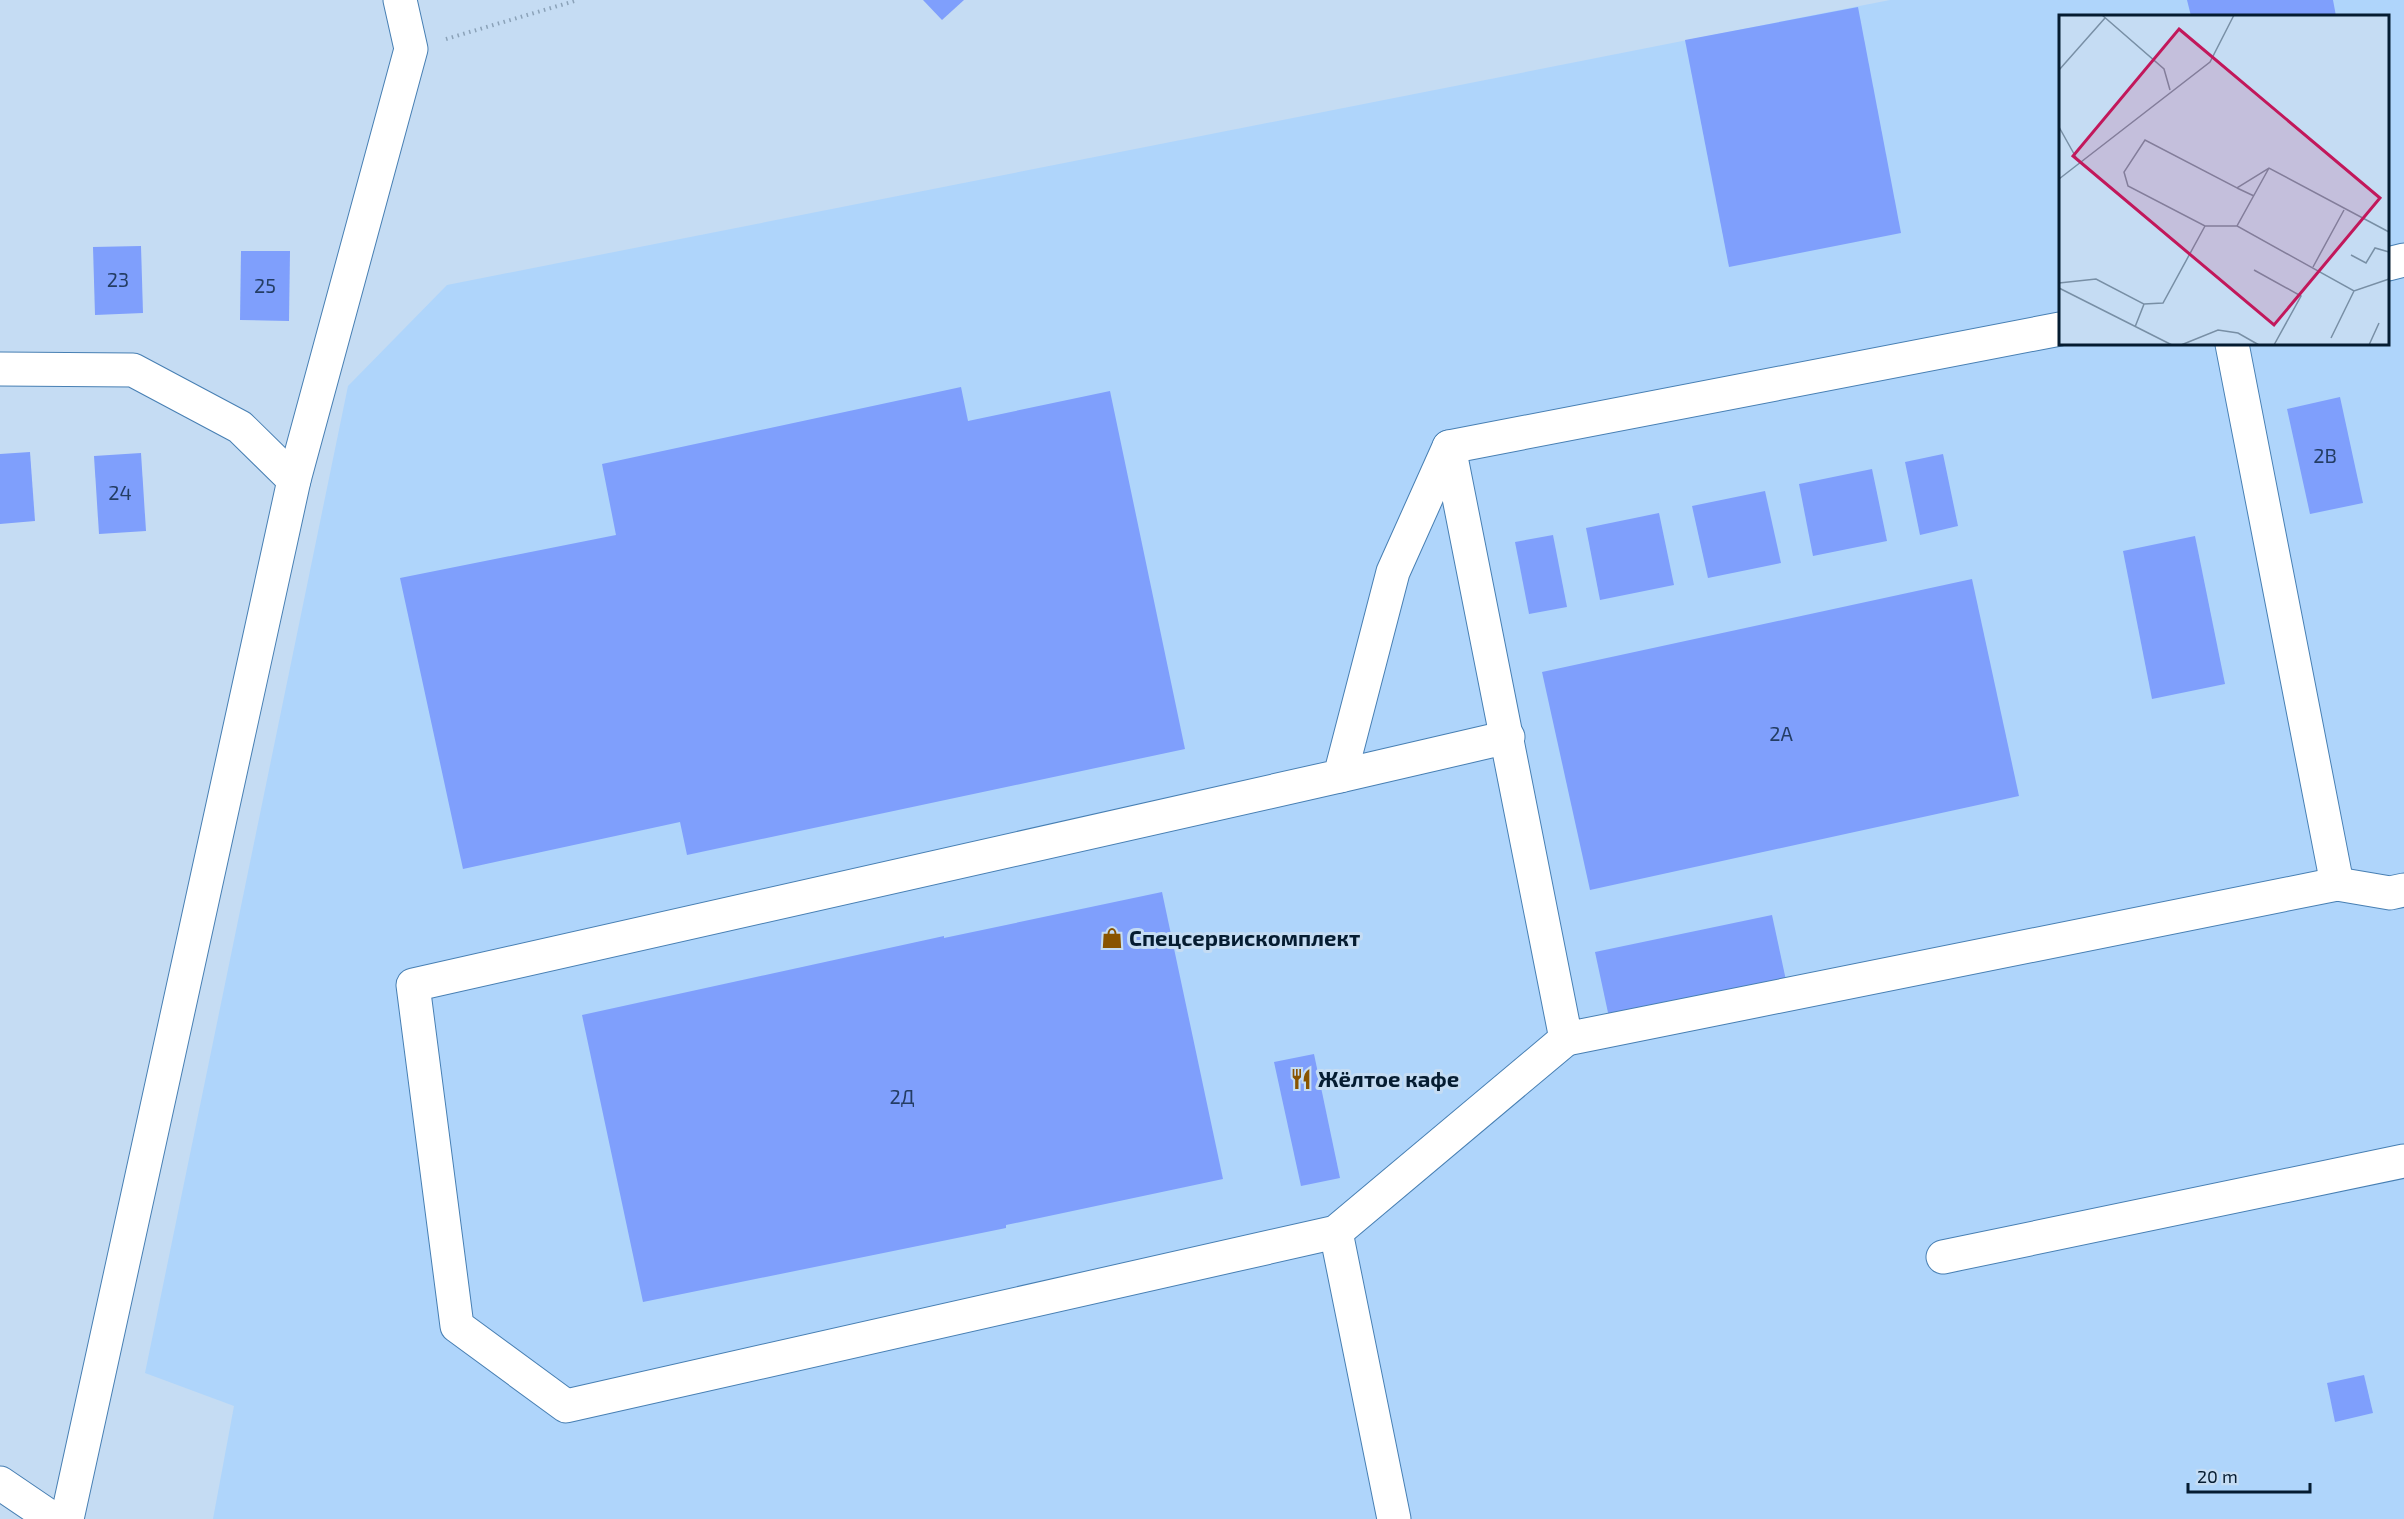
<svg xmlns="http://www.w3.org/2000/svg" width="2404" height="1519" font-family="'Exo 2',sans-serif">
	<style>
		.built { fill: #afd5fb; fill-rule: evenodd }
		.building { fill: #7f9ffc }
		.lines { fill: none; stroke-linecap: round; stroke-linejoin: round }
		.minor-casing { stroke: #477fb3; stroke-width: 35 }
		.path { stroke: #8ba2b8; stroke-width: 4; stroke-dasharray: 1.5 4.5; stroke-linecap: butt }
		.minor { stroke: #fff; stroke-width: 33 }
		.labels { text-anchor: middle; stroke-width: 6; stroke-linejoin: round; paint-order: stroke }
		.number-label { font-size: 20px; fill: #243d64 }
		.poi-label { font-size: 22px; font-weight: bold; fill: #051c31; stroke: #c5dcf3; text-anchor: start }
		.inset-road { fill: none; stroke: #788fa5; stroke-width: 1.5 }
		.view { fill: #c2185b; fill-opacity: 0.15; stroke: #c2185b; stroke-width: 3 }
		.inset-edge { fill: none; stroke: #051c31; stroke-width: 3 }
	</style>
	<rect width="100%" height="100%" fill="#c5dcf3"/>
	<path class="built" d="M1890 0H2404V1519H213L234 1406 145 1373 348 386 447 285ZM2060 16H2388V344H2060Z"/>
	<g class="building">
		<polygon points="923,0 964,0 942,20"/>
		<polygon points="2187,0 2333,0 2336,16 2191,16"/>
		<polygon points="1858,7 1901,233 1729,267 1685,40"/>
		<polygon points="141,246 143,313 95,315 93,247"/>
		<polygon points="241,251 290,251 289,321 240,320"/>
		<polygon points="961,387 968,421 1110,391 1185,749 687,855 680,822 463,869 400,578 616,535 602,464"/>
		<polygon points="2340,397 2363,503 2310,514 2287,409"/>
		<polygon points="30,452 35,521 0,524 0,454"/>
		<polygon points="141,453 146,531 99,534 94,456"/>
		<polygon points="1943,454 1958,526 1920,535 1905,462"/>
		<polygon points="1872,469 1887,541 1813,556 1799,484"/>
		<polygon points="1765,491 1781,563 1708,578 1692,506"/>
		<polygon points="1659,513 1674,585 1600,600 1586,528"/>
		<polygon points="1553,535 1567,607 1529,614 1515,542"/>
		<polygon points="2195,536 2225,684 2152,699 2123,551"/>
		<polygon points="1972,579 2019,796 1590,890 1542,672"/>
		<polygon points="1162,892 1223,1179 1006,1225 1006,1228 643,1302 582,1015 944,936 944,938"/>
		<polygon points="1772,915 1787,985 1610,1022 1595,952"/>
		<polygon points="1314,1054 1340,1178 1301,1186 1274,1062"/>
		<polygon points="2364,1375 2373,1413 2335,1422 2327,1383"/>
	</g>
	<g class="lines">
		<defs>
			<g id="minor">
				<polyline points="2388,264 2404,260"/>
				<polyline points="2232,344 2337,884"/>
				<polyline points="0,369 133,370 240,427 294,480"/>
				<polyline points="1449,447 1566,1039 2337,884 2390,893 2404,890"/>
				<polyline points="1340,776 1508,737"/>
				<polyline points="1566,1039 1336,1232 566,1406 457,1326 413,985 1340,776 1393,572 1449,447 2060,329"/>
				<polyline points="1336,1232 1394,1519"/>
				<polyline points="1943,1257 2404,1161"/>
				<polyline points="0,1483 53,1519"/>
				<polyline points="67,1519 294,480 411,49 400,0"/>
			</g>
		</defs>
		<use href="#minor" class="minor-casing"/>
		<polyline class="path" points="446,39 578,0"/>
		<use href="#minor" class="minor"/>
	</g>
	<defs>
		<symbol id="shop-bare" viewBox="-9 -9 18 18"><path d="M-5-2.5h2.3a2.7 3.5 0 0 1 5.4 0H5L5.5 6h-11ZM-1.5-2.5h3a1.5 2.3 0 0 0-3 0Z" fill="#895400" stroke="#c5dcf3" stroke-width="2.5" paint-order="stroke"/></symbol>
		<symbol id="restaurant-bare" viewBox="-9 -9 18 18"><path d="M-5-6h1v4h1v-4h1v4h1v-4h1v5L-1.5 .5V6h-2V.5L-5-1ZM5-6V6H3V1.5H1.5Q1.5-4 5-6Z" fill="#895400" stroke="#c5dcf3" stroke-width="2.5" paint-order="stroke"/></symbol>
	</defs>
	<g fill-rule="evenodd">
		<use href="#shop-bare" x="1097" y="923" width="30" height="30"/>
		<use href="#restaurant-bare" x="1286" y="1064" width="30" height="30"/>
	</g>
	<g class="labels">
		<g class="number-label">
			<text x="118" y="287">23</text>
			<text x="265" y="293">25</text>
			<text x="2325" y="463">2В</text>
			<text x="120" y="500">24</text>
			<text x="1781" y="741">2А</text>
			<text x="902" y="1104">2Д</text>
		</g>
		<g class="poi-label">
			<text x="1129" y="946">Спецсервискомплект</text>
			<text x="1318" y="1087">Жёлтое кафе</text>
		</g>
	</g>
	<g transform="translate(2059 15)">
		<rect width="330" height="330" fill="#c5dcf3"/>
		<path class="inset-road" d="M43 0 105 54 111 75M0 55 46 3M0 112 19 146M210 153 178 211 295 276 330 264M0 164 151 47 175 0M178 173 195 181M178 211H146L69 171 65 157 86 125 178 173 210 153 330 217M292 240 307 248 316 233 330 237M254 252 285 195M195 255 242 281 215 330M0 268 37 264 85 289 76 312M0 273 113 330M85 289 104 288 146 211M272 323 295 276M122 330 159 315 179 318 200 330M310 330 320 308"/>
		<path class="view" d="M120 14 321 183 215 310 14 141Z"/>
		<rect width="330" height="330" class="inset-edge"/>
	</g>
	<path d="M2188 1483v9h122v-9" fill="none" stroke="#051c31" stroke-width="3"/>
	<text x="2197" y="1483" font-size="18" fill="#051c31" stroke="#c5dcf3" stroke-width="4.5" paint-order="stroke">20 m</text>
</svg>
